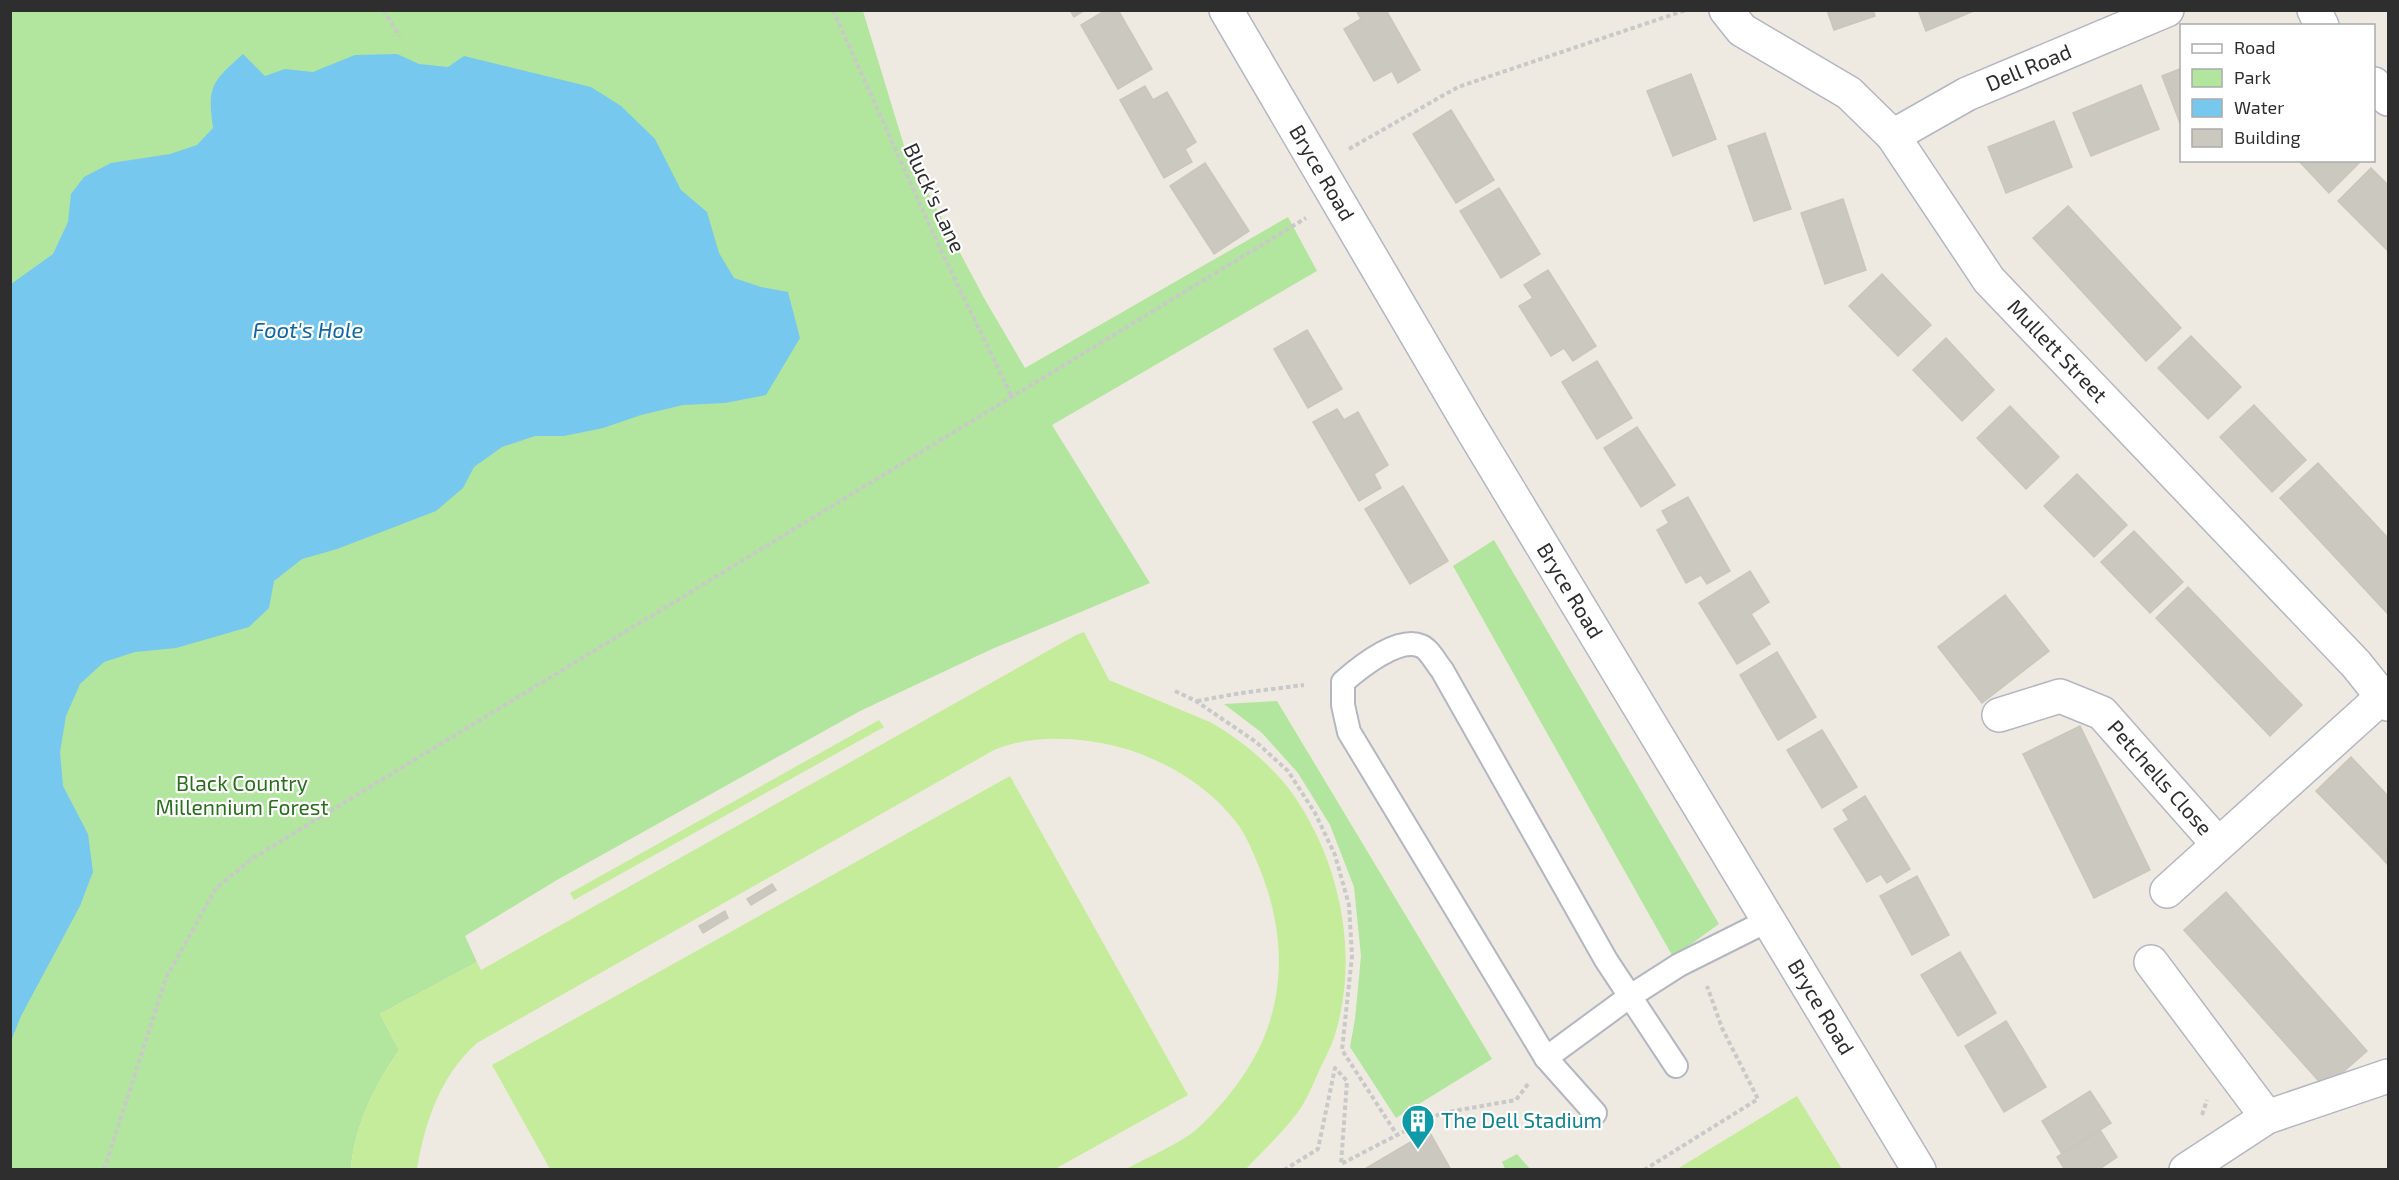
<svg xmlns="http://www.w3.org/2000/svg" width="2399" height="1180" font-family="'Exo 2',sans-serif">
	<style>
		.green { fill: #b2e59e }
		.pitch { fill: #c5ec9a }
		.water { fill: #76c8ef }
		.building { fill: #cbc8bf; stroke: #cbc6ba; stroke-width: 1.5 }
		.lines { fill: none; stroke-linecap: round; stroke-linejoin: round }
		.lane-casing { stroke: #b4b6c1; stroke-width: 26 }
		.street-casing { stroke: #b4b6c1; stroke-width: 36 }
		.secondary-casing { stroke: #b4b6c1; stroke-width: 36 }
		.path { stroke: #c9c9c9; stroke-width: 4; stroke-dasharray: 4.5 3; stroke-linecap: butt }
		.lane { stroke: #fff; stroke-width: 22 }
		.street { stroke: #fff; stroke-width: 33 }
		.secondary { stroke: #fff; stroke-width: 33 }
		.labels { text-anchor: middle; stroke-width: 4.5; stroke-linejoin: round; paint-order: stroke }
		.street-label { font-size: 21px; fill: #2e2e2e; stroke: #fff }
		.park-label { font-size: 21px; fill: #286e1b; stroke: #fff }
		.culture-label { font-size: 21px; fill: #0d838f; stroke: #fff; text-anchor: start }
		.water-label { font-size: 22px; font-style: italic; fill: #0e67a2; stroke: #fff }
	</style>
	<rect width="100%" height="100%" fill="#efeae1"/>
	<g class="green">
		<path d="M10 11H863L905 149 984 298 1025 368 1288 217 1317 271 1052 425 1150 583 992 649 860 711 557 880 465 936 477 962 380 1014 399 1050C375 1085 354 1126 351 1169H11Z"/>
		<polygon points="1494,540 1719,924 1673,957 1453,566"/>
		<polygon points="1277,701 1492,1059 1396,1118 1350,1047 1355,1019 1361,956 1354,887 1330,825 1298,773 1262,733 1224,704"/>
		<polygon points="1517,1154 1530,1169 1505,1169 1502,1162"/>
	</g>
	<g class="pitch">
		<path d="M1084 632 1109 680 1210 722C1240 739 1272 765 1292 793 1341 862 1360 957 1334 1038 1330 1049 1324 1060 1319 1071 1313 1084 1307 1100 1298 1112 1283 1132 1263 1151 1246 1169H1126C1146 1158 1181 1143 1197 1129 1223 1105 1247 1075 1262 1042 1288 983 1282 920 1257 862 1251 848 1245 833 1236 822 1208 785 1163 759 1119 747 1079 737 1033 734 994 750L477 1043C440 1076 425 1122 417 1169H351C354 1126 375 1085 399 1050L380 1014 477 962 481 970 1076 635Z"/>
		<polygon points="879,720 884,727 574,900 570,893"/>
		<polygon points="1010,776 1188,1095 1055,1169 550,1169 492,1065"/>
		<polygon points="1797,1096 1842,1169 1677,1169"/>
	</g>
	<path class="water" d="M243 54 265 76 285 69 313 72 355 55 397 54 419 64 448 67 464 56 591 87 621 106 655 139 681 190 707 212 719 253 734 278 761 287 788 292 800 338 766 395 725 403 683 405 641 415 603 428 564 436H535L502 447 474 467 463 488 436 511 337 549 302 559 274 581 269 608 249 627 176 648 135 652 104 662 80 684 66 716 60 752 63 786 88 834 93 872 80 906 21 1016 11 1041V284L53 254 68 222 71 194 84 177 111 163 170 154 197 145 213 128C207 86 212 82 243 54Z"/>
	<g class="building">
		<polygon points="1070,10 1085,10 1074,17"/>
		<polygon points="1106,10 1118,10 1152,69 1118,89 1081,25"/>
		<polygon points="1356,10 1386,10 1420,70 1398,83 1392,71 1374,81 1344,29 1361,19"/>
		<polygon points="1827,10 1873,10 1875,16 1834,30"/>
		<polygon points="1918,10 1976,10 1926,31"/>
		<polygon points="2182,68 2182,123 2180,123 2162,76"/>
		<polygon points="1691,74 1716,139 1673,156 1647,91"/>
		<polygon points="2141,85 2159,129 2091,156 2073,113"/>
		<polygon points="1145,86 1153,100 1167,92 1196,142 1185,149 1192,162 1164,178 1120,100"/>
		<polygon points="1451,110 1494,180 1456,203 1413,134"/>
		<polygon points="2054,121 2072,167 2006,193 1988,147"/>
		<polygon points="1765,133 1791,209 1754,221 1728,146"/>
		<polygon points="2298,160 2362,160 2329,193"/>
		<polygon points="1205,163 1249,231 1214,254 1170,186"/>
		<polygon points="2371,168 2388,185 2388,251 2338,201"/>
		<polygon points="1499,188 1540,254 1501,278 1460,211"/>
		<polygon points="1843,199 1866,270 1825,284 1801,213"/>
		<polygon points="2068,206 2181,328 2146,361 2033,238"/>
		<polygon points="1548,270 1596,346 1573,361 1564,348 1551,356 1519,306 1533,298 1524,285"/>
		<polygon points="1882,274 1931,325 1898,356 1849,306"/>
		<polygon points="1307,330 1342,389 1308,408 1274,349"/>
		<polygon points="2191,336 2241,387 2208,419 2158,368"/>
		<polygon points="1946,338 1994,390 1962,421 1913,370"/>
		<polygon points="1597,361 1632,418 1597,439 1562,382"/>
		<polygon points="2254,405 2306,460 2272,492 2220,437"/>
		<polygon points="2010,406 2059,457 2026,489 1977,438"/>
		<polygon points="1337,409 1344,420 1358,412 1388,465 1374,474 1381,488 1359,501 1313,422"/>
		<polygon points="1637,427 1675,485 1641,507 1604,448"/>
		<polygon points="2318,463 2388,538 2388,614 2280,498"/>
		<polygon points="2077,474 2127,525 2094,557 2044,506"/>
		<polygon points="1403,486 1448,561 1410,584 1365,509"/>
		<polygon points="1688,497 1730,571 1707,584 1701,575 1686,583 1657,530 1669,523 1662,511"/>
		<polygon points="2134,531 2183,582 2150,613 2101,562"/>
		<polygon points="1750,571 1769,602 1751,614 1770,644 1737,664 1699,603"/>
		<polygon points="2188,587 2302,705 2270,736 2156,618"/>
		<polygon points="2005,595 2049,651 1982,703 1938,647"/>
		<polygon points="1777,652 1816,717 1778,740 1740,675"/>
		<polygon points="2080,726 2150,870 2094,898 2023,754"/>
		<polygon points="1822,730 1857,787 1822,808 1787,750"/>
		<polygon points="2351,757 2388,796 2388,850 2381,857 2316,791"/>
		<polygon points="1865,796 1910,869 1887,883 1881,874 1867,882 1834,829 1849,820 1843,810"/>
		<polygon points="2388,850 2388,865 2381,857"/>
		<polygon points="1917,876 1949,935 1912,955 1880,896"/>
		<polygon points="772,884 776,890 751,905 747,899"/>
		<polygon points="2226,892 2367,1051 2325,1088 2184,930"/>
		<polygon points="725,911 728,918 703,933 699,926"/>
		<polygon points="1960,952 1996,1013 1958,1036 1921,975"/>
		<polygon points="2006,1021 2046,1087 2004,1112 1965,1046"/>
		<polygon points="2090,1091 2111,1123 2062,1154 2042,1121"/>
		<polygon points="2100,1130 2117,1157 2098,1170 2065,1170 2057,1157"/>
		<polygon points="1429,1131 1451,1170 1363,1170"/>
	</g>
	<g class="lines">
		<defs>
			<g id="lane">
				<polyline points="1546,1058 1595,1113"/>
				<path d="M1676 1066 1606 960 1442 670C1436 663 1429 649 1421 646 1398 636 1359 668 1343 682V705L1349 732 1546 1058 1629 997 1679 965 1767 921"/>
			</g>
			<g id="street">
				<path id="s1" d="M1726 10 1742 30 1849 93 1893 136 1989 280 2356 664 2388 704"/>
				<polyline points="2314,10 2322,26"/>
				<polyline points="2374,84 2388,99"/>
				<path id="s2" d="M1893 136 1967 94 2167 10"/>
				<path id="s3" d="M1999 715 2060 696 2102 713 2218 844"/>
				<polyline points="2167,891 2382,697"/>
				<polyline points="2151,962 2267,1117"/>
				<polyline points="2186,1170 2267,1117 2388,1076"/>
			</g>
			<g id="secondary">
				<path id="s4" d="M1226 10 1470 426 1919 1170"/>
			</g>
		</defs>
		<use href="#lane" class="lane-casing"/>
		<use href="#street" class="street-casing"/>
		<use href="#secondary" class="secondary-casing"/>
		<g class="path">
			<polyline points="383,10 400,36"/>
			<polyline points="833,10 938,244 1012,397"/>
			<polyline points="1349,149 1458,87 1686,10"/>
			<polyline points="1175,691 1196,701 1256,742 1288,771 1315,813 1335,855 1349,905 1352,956 1342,1050 1397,1135 1442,1113 1516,1100 1528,1084"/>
			<polyline points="1197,701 1241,693 1304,685"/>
			<polyline points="2202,1115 2207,1100"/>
			<polyline points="104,1170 166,978 216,888 253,858 1306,218"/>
			<polyline points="1284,1170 1318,1149 1335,1068 1347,1081 1341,1164 1397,1135"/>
			<polyline points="1644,1170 1758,1099 1722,1028 1707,986"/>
		</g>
		<use href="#lane" class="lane"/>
		<use href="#street" class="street"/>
		<use href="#secondary" class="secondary"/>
	</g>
	<defs>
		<symbol id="building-pin" viewBox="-11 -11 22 30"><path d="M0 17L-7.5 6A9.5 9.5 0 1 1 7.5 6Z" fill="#0f9aa8" stroke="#fff"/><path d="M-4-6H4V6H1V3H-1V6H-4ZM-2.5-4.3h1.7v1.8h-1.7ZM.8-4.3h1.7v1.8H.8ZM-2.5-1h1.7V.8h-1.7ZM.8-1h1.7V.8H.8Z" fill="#fff"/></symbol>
	</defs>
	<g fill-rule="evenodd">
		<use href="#building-pin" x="1399" y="1102" width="38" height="52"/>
	</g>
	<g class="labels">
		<g class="street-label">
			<text dy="7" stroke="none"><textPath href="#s2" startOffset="152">Dell Road</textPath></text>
			<text dy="7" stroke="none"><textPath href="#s4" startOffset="189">Bryce Road</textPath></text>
			<text transform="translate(934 198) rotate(65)" y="7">Bluck's Lane</text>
			<text dy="7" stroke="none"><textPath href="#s1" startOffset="483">Mullett Street</textPath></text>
			<text dy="7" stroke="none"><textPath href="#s4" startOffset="675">Bryce Road</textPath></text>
			<text dy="7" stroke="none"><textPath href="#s3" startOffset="196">Petchells Close</textPath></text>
			<text dy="7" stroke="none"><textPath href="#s4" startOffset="1161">Bryce Road</textPath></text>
		</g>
		<g class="park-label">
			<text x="242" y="791">Black Country<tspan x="242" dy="24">Millennium Forest</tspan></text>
		</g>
		<g class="culture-label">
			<text x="1441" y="1128">The Dell Stadium</text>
		</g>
		<g class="water-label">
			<text x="308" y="338">Foot's Hole</text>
		</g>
	</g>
	<rect width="2399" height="1180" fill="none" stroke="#2e2e2e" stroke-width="24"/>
	<rect x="2180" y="24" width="195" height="138" fill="#ffffff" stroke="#ababab" stroke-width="1.5"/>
	<rect x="2192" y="44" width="30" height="9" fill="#ffffff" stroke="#ababab" stroke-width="1.5"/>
	<text x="2234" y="54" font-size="18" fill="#2e2e2e">Road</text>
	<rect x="2192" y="69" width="30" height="18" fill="#b2e59e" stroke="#ababab" stroke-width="1.5"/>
	<text x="2234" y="84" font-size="18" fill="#2e2e2e">Park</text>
	<rect x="2192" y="99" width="30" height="18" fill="#76c8ef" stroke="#ababab" stroke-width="1.5"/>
	<text x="2234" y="114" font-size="18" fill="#2e2e2e">Water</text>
	<rect x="2192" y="129" width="30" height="18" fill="#cbc8bf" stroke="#ababab" stroke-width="1.5"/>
	<text x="2234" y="144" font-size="18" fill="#2e2e2e">Building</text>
</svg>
